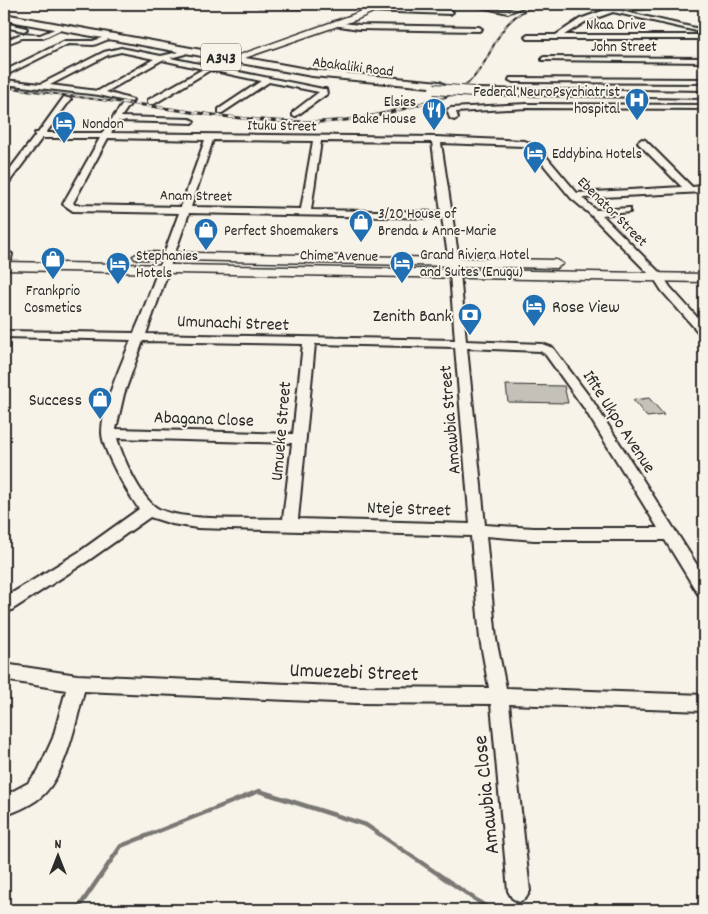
<svg xmlns="http://www.w3.org/2000/svg" width="708" height="914" font-family="Dekko,sans-serif">
	<style>
		.lines { fill: none; stroke-linecap: round; stroke-linejoin: round }
		.stream { stroke: #7a7874; stroke-width: 4.5 }
		.building { fill: #c4c1b9; stroke: #2b2b2b }
		.minor-casing { stroke: #2b2b2b; stroke-width: 4 }
		.major-casing { stroke: #2b2b2b; stroke-width: 3 }
		.highway-casing { stroke: #2b2b2b; stroke-width: 4 }
		.minor { fill: #f7f3e8; fill-rule: evenodd }
		.major { fill: #f7f3e8; fill-rule: evenodd }
		.highway { fill: #f7f3e8; fill-rule: evenodd }
		.rail-far1-casing { stroke: #2b2b2b; stroke-width: 2 }
		.rail-casing { stroke: #2b2b2b; stroke-width: 3 }
		.rail-far1 { stroke: #f7f3e8; stroke-width: 1; stroke-dasharray: 4.5; stroke-linecap: butt }
		.rail { stroke: #f7f3e8; stroke-width: 2; stroke-dasharray: 6; stroke-linecap: butt }
		.highway-bridge-casing { stroke: #2b2b2b; stroke-width: 12; stroke-linecap: butt }
		.highway-bridge { stroke: #f7f3e8; stroke-width: 10 }
		.labels { text-anchor: middle; stroke-width: 4; stroke-linejoin: round; paint-order: stroke }
		.far-street-label { font-size: 15px; fill: #2b2b2b; stroke: #f7f3e8 }
		.far-poi-label { font-size: 15px; fill: #2b2b2b; stroke: #f7f3e8; text-anchor: start }
		.shield { fill: #f7f3e8; stroke: #686764; stroke-width: 1 }
		.shield-label { font-size: 16px; font-weight: bold; fill: #2b2b2b }
		.poi-label { font-size: 18px; fill: #2b2b2b; stroke: #f7f3e8; text-anchor: end }
		.street-label { font-size: 18px; fill: #2b2b2b; stroke: #f7f3e8 }
		.near-street-label { font-size: 21px; fill: #2b2b2b; stroke: #f7f3e8 }
	</style>
	<rect width="100%" height="100%" fill="#f7f3e8"/>
	<filter id="ink" filterUnits="userSpaceOnUse"><feTurbulence type="fractalNoise" baseFrequency=".02" numOctaves="2"/><feDisplacementMap in="SourceGraphic" scale="10" xChannelSelector="R" yChannelSelector="G"/><feConvolveMatrix kernelMatrix="1 2 1 2 8 2 1 2 1" color-interpolation-filters="sRGB"/></filter>
	<g filter="url(#ink)">
		<g class="lines">
			<polyline class="stream" points="77,910 121,846 259,791 366,825 491,910"/>
		</g>
		<g class="building">
			<polygon points="506,385 564,386 568,403 508,402"/>
			<polygon points="649,398 664,415 647,417 633,400"/>
		</g>
		<g class="lines">
			<defs>
				<g id="minor">
					<polygon points="53,4 67,4 80,7 77,9"/>
					<polygon points="256,4 296,4 309,6 306,8 259,6"/>
					<path d="M468 4C481 3 494 10 507 9 515 9 521 3 530 4L508 13Z"/>
					<polygon points="586,4 595,4 613,9 645,4 666,4 663,6 621,11 704,30 701,32 613,12 585,22 564,35 704,35 704,39 528,39 525,37 528,35 556,35 580,19 605,10"/>
					<polygon points="370,8 450,10 453,12 450,14 368,11"/>
					<polygon points="335,22 359,25 479,27 482,29 479,31 359,29 333,25 333,23"/>
					<polygon points="4,23 26,28 27,29 24,31 4,27"/>
					<polygon points="57,28 62,29 43,38 22,38 4,45 4,41 21,34 40,35"/>
					<polygon points="107,36 109,37 109,39 94,45 68,44 4,76 4,71 65,41 93,41"/>
					<path d="M121 48 161 56 183 51 186 53 185 54 170 58 323 89H326L327 94 296 116H293V112L319 92 269 82 222 113H219V109L261 81 210 70 154 104H148V100L203 69 162 60 106 92 133 100 121 117 190 119 194 121 193 123 118 121 111 133 436 137 525 141 539 148 577 193 682 187 639 144 638 142 642 139 645 140 692 187 704 186V192L582 198 596 210 630 208V212L602 215 663 276 670 287 704 325V335L700 334 662 291 655 280 591 215 571 198 533 152 523 146 441 143 459 261 466 341 542 344 553 348 594 403 704 576V595L698 594 665 540H534L486 536 496 639 506 688 704 695V711L509 704 530 891 526 898 519 902 512 898 508 891 491 704 358 703 84 691C76 722 67 769 45 793 35 804 17 811 4 816V796L28 783 38 771 53 738 66 690 4 680V664L77 675 358 687 489 688 480 639 471 536 197 528 172 524 150 517 89 560 10 611 4 613V598L79 552 139 509C128 493 103 453 102 433 102 405 121 366 131 340L4 337V331L134 333 140 319 179 213 73 211 63 204 100 138H42L7 185 4 186V177L35 136V133H38L64 97 71 99 46 133H102L125 101 99 95 4 84V80L41 84 104 52ZM121 52 154 59 98 91 50 85 108 55ZM108 138 205 140 181 207 75 205 73 203ZM213 140 313 141 301 209 191 207ZM321 141 432 142 441 212 311 210ZM189 213 442 218 449 261 455 340 146 334ZM143 341 303 344 293 434 116 429 124 394ZM315 344 455 347 470 524 298 519ZM467 348 540 351 545 354 584 408 658 528H534L485 525ZM117 438 292 443 283 519C253 518 181 522 157 508 140 497 122 456 117 438Z"/>
					<polygon points="544,57 704,58 704,62 542,60 542,58"/>
					<polygon points="510,78 704,79 704,83 513,82 509,80"/>
					<polygon points="527,104 704,105 704,109 527,108 456,112 458,118 454,120 450,118 447,110 451,108"/>
					<polygon points="7,251 12,254 9,269 4,272 4,252"/>
				</g>
				<g id="major">
					<polygon points="372,4 380,4 373,12 358,19 230,63 227,64 223,61 352,15 367,8"/>
					<polygon points="140,252 556,260 563,264 556,268 135,259 133,256"/>
					<polygon points="4,262 704,274 704,282 4,270"/>
				</g>
				<g id="highway">
					<polygon points="4,14 312,70 440,82 445,85 440,88 312,76 4,20"/>
					<polygon points="474,89 704,92 704,98 470,94 468,92 470,90"/>
				</g>
			</defs>
			<use href="#minor" class="minor-casing"/>
			<use href="#major" class="major-casing"/>
			<use href="#highway" class="highway-casing"/>
			<use href="#minor" class="minor"/>
			<use href="#major" class="major"/>
			<use href="#highway" class="highway"/>
			<defs>
				<g id="rail-far1">
					<polyline points="4,87 131,104"/>
					<path d="M422 104C436 100 454 96 465 86 498 58 490 20 540 4"/>
				</g>
				<path id="rail" d="M122 102C187 111 252 123 318 122 355 121 392 113 426 102"/>
			</defs>
			<use href="#rail-far1" class="rail-far1-casing"/>
			<use href="#rail" class="rail-casing"/>
			<use href="#rail-far1" class="rail-far1"/>
			<use href="#rail" class="rail"/>
			<defs>
				<polyline id="highway-bridge" points="434,89 474,92"/>
			</defs>
			<use href="#highway-bridge" class="highway-bridge-casing"/>
			<use href="#highway-bridge" class="highway-bridge"/>
		</g>
	</g>
	<defs>
		<symbol id="hospital-pin" viewBox="-11 -11 22 30"><path d="M0 17L-7.5 6A9.5 9.5 0 1 1 7.5 6Z" fill="#1f6fb2" stroke="#f7f3e8"/><path d="M-5-5h3v3.5h4V-5h3V5h-3V1.5h-4V5h-3Z" fill="#fff"/></symbol>
		<symbol id="restaurant-pin" viewBox="-11 -11 22 30"><path d="M0 17L-7.5 6A9.5 9.5 0 1 1 7.5 6Z" fill="#1f6fb2" stroke="#f7f3e8"/><path d="M-5-6h1v4h1v-4h1v4h1v-4h1v5L-1.5 .5V6h-2V.5L-5-1ZM5-6V6H3V1.5H1.5Q1.5-4 5-6Z" fill="#fff"/></symbol>
		<symbol id="hotel-pin" viewBox="-11 -11 22 30"><path d="M0 17L-7.5 6A9.5 9.5 0 1 1 7.5 6Z" fill="#1f6fb2" stroke="#f7f3e8"/><path d="M-6-4.5h1.5V1H6V5H4.5V3h-9V5H-6ZM-4 0a1.8 1.8 0 1 1 3.6 0ZM.5 0V-2.5h3Q6-2.5 6 0Z" fill="#fff"/></symbol>
		<symbol id="shop-pin" viewBox="-11 -11 22 30"><path d="M0 17L-7.5 6A9.5 9.5 0 1 1 7.5 6Z" fill="#1f6fb2" stroke="#f7f3e8"/><path d="M-5-2.5h2.3a2.7 3.5 0 0 1 5.4 0H5L5.5 6h-11ZM-1.5-2.5h3a1.5 2.3 0 0 0-3 0Z" fill="#fff"/></symbol>
		<symbol id="bank-pin" viewBox="-11 -11 22 30"><path d="M0 17L-7.5 6A9.5 9.5 0 1 1 7.5 6Z" fill="#1f6fb2" stroke="#f7f3e8"/><path d="M-6-4H6V4H-6ZM0-2.3a2.3 2.3 0 1 0 0 4.6a2.3 2.3 0 1 0 0-4.6Z" fill="#fff"/></symbol>
	</defs>
	<g fill-rule="evenodd">
		<use href="#hospital-pin" x="623" y="86" width="28" height="38"/>
		<use href="#restaurant-pin" x="420" y="96" width="28" height="38"/>
		<use href="#hotel-pin" x="50" y="109" width="28" height="38"/>
		<use href="#hotel-pin" x="521" y="139" width="28" height="38"/>
		<use href="#shop-pin" x="347" y="208" width="28" height="38"/>
		<use href="#shop-pin" x="192" y="216" width="28" height="38"/>
		<use href="#shop-pin" x="39" y="245" width="28" height="38"/>
		<use href="#hotel-pin" x="388" y="249" width="28" height="38"/>
		<use href="#hotel-pin" x="104" y="250" width="28" height="38"/>
		<use href="#hotel-pin" x="520" y="292" width="28" height="38"/>
		<use href="#bank-pin" x="456" y="301" width="28" height="38"/>
		<use href="#shop-pin" x="86" y="385" width="28" height="38"/>
	</g>
	<g class="labels">
		<g class="far-street-label">
			<text x="616" y="29">Nkaa Drive</text>
			<text x="624" y="51">John Street</text>
			<text transform="translate(353 66) rotate(7)" y="5">Abakaliki Road</text>
			<text transform="translate(282 125) rotate(1)" y="5">Ituku Street</text>
			<text transform="translate(196 195) rotate(1)" y="5">Anam Street</text>
			<text transform="translate(613 211) rotate(45)" y="5">Ebenator Street</text>
			<text transform="translate(339 255) rotate(1)" y="5">Chime Avenue</text>
		</g>
		<g class="far-poi-label">
			<text x="620" y="96" text-anchor="end">Federal NeuroPsychiatrist<tspan x="620" dy="17">hospital</tspan></text>
			<text x="416" y="106" text-anchor="end">Elsies<tspan x="416" dy="17">Bake House</tspan></text>
			<text x="82" y="128">Nondon</text>
			<text x="552" y="158">Eddybina Hotels</text>
			<text x="378" y="218">3/20 House of<tspan x="378" dy="17">Brenda &amp; Anne-Marie</tspan></text>
			<text x="224" y="235">Perfect Shoemakers</text>
			<text x="420" y="259">Grand Riviera Hotel<tspan x="420" dy="17">and Suites (Enugu)</tspan></text>
			<text x="136" y="260">Stephanies<tspan x="136" dy="17">Hotels</tspan></text>
			<text x="53" y="295" text-anchor="middle">Frankprio<tspan x="53" dy="17">Cosmetics</tspan></text>
		</g>
		<rect class="shield" x="201" y="43.5" width="40" height="27" rx="4"/>
		<g class="shield-label">
			<text x="221" y="63">A343</text>
		</g>
		<g class="poi-label">
			<text x="552" y="312" text-anchor="start">Rose View</text>
			<text x="452" y="321">Zenith Bank</text>
			<text x="82" y="405">Success</text>
		</g>
		<g class="street-label">
			<text transform="translate(233 322) rotate(2)" y="6">Umunachi Street</text>
			<text transform="translate(204 418) rotate(2)" y="6">Abagana Close</text>
			<text transform="translate(449 420) rotate(-95)" y="6">Amawbia Street</text>
			<text transform="translate(620 421) rotate(57)" y="6">Ifite Ukpo Avenue</text>
			<text transform="translate(280 431) rotate(-85)" y="6">Umueke Street</text>
			<text transform="translate(409 508) rotate(2)" y="6">Nteje Street</text>
		</g>
		<g class="near-street-label">
			<text transform="translate(354 671) rotate(2)" y="7">Umuezebi Street</text>
			<text transform="translate(485 795) rotate(-96)" y="7">Amawbia Close</text>
		</g>
	</g>
	<rect width="708" height="914" fill="none" stroke="#f7f3e8" stroke-width="20"/>
	<rect x="10" y="10" width="688" height="894" fill="none" stroke="#2b2b2b" stroke-width="2" filter="url(#ink)"/>
	<g transform="translate(58 856)" stroke="#f7f3e8" stroke-width="4" paint-order="stroke">
	<path d="M0-4L9 19L0 12L-9 19Z" fill="#2b2b2b"/>
	<text y="-8" font-size="14" font-weight="bold" text-anchor="middle" fill="#2b2b2b">N</text>
	</g>
</svg>
